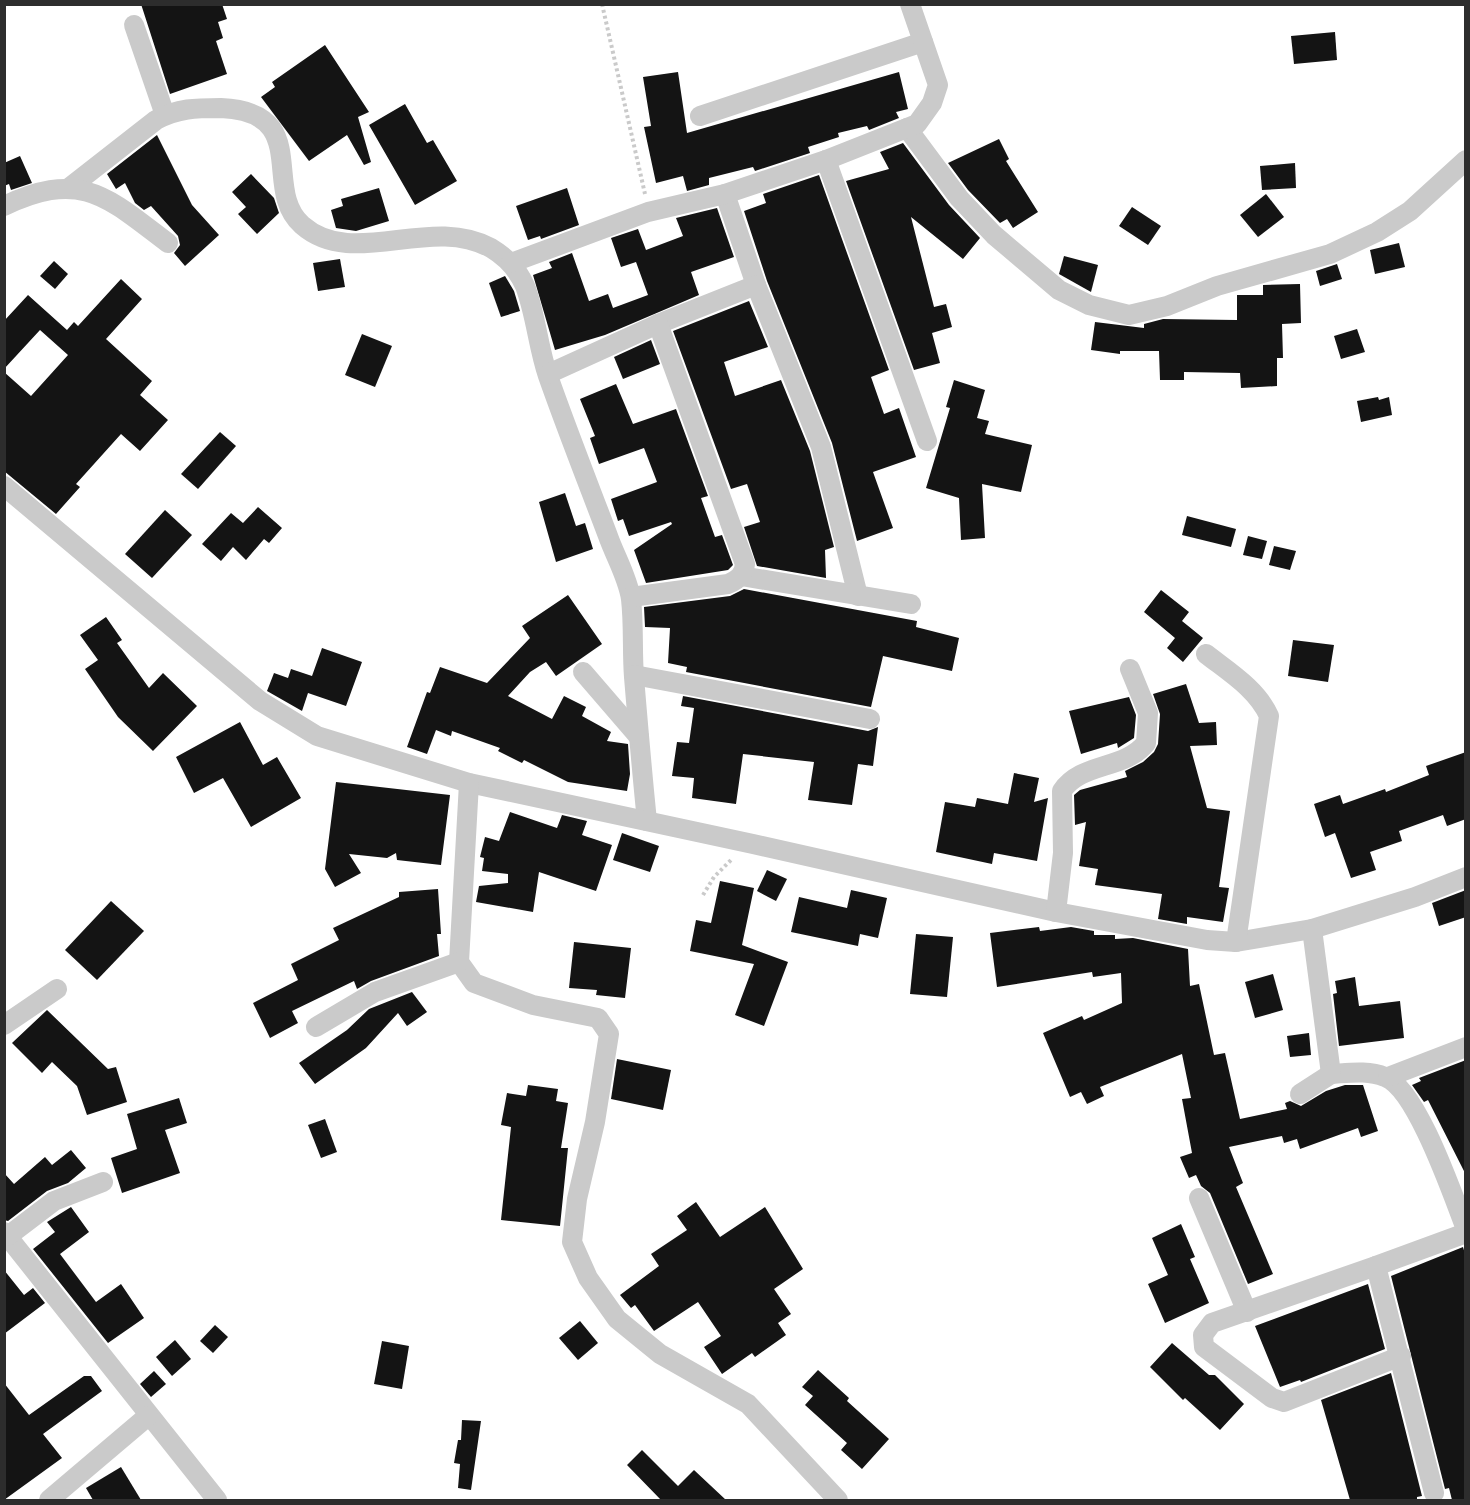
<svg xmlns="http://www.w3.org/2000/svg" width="1470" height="1505" font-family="'Varela Round',sans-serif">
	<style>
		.building { fill: #141414 }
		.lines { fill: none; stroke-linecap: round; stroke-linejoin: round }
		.path { stroke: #cacaca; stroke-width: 4; stroke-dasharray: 3 3; stroke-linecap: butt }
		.minor { stroke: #cacaca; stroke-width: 20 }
	</style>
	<rect width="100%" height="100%" fill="#fff"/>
	<g class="building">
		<polygon points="141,4 222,4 227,19 218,22 223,38 216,41 227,74 170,94"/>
		<polygon points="1335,32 1337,60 1294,64 1291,36"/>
		<polygon points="325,45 369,112 358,117 371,162 364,165 347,135 309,161 261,97 275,87 272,82"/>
		<polygon points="678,72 687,133 899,72 908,109 896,112 899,118 869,130 867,126 838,133 839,137 808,147 810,153 755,171 753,167 709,178 709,185 687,191 683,176 656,183 644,127 651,126 643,77"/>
		<polygon points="405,104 427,143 433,140 457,181 415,205 369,125"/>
		<polygon points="157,135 192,205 219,235 185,266 174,253 180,245 178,236 151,206 144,210 135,203 125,183 116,189 107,174"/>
		<polygon points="999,139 1009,159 1006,161 1038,212 1013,228 1007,219 1000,223 968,190 948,163"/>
		<polygon points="903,143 949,205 980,238 963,259 911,217 934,307 946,304 952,327 932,333 940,363 914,370 846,181 889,169 880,152"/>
		<polygon points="20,156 32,183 11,190 9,184 4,186 4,163"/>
		<polygon points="1295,163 1296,188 1262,190 1260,166"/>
		<polygon points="251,174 274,198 279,213 257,234 238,214 246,207 232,192"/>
		<polygon points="819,175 889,370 871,377 884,414 899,408 916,457 873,472 893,528 857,541 832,443 767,281 744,211 766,203 763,194"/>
		<polygon points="379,188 389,221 356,231 336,228 331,210 343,206 341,199"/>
		<polygon points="567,188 579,225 541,239 540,236 528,240 516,206"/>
		<polygon points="1266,194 1284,217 1258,237 1240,215"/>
		<polygon points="1132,207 1161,226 1148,245 1119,226"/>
		<polygon points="717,208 734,257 691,272 699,295 605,335 555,350 533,275 552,268 549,262 572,253 589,301 608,294 613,308 648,295 636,262 621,267 611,238 638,229 646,250 683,236 676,218"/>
		<polygon points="1399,243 1405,267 1375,274 1370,250"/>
		<polygon points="1064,256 1098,265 1091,292 1059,274"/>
		<polygon points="340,259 345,287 318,291 313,263"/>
		<polygon points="54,261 68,274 55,289 40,276"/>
		<polygon points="1337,264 1342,279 1320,286 1316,271"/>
		<polygon points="505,276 514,291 520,311 501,317 489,283"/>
		<polygon points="121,279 142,299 106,339 152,381 140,395 168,420 140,451 121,434 76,484 80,487 56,514 4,471 4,372 31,396 68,355 40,330 4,369 4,321 28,295 67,330 74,322 78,326"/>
		<polygon points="1300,284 1301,323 1282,324 1283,358 1277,358 1277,386 1241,388 1240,373 1184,372 1184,380 1160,380 1159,351 1120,351 1120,354 1091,350 1095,322 1144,328 1144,324 1163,319 1237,320 1237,295 1263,295 1263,285"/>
		<polygon points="749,301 768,347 724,362 735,396 781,380 810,451 834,547 825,550 826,578 757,566 744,527 760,522 747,484 731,489 673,331"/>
		<polygon points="1357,329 1365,352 1341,359 1334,336"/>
		<polygon points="362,334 392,346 375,387 345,375"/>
		<polygon points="651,340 660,364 623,379 614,357"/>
		<polygon points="954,380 985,390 977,418 989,421 985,434 1032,445 1021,492 982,484 985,538 961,540 959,498 926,488 950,408 946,407"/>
		<polygon points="616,384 633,424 676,409 708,496 701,498 715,537 722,535 733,565 728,570 646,583 634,550 672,524 671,522 629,536 623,519 618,521 611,499 657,482 644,448 599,464 590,438 595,436 580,399"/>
		<polygon points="1378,397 1379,400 1389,397 1392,415 1361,422 1357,401"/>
		<polygon points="220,432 236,446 198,489 181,474"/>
		<polygon points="565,493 576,526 585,523 593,549 556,562 539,502"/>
		<polygon points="258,507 282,528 269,543 264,539 246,560 233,547 221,561 202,544 231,513 243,523"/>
		<polygon points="165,510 192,535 152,578 125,554"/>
		<polygon points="1187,516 1236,529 1231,547 1182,535"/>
		<polygon points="1248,536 1267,541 1262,559 1243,555"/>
		<polygon points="1274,546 1296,551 1290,570 1269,565"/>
		<polygon points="744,589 917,621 916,627 959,638 952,671 883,656 871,707 686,672 687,667 668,663 670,628 645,627 644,607 730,596"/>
		<polygon points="1161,590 1189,612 1182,621 1203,638 1183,662 1167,648 1175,638 1144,612"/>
		<polygon points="568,595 602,644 556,676 546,662 530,672 508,696 552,719 564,696 586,707 582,716 611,732 607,741 628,744 630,774 627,791 568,782 524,760 522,763 498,751 500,748 452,731 451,736 436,730 427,754 407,747 427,692 430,693 440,667 487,683 530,638 522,626"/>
		<polygon points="106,617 122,640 117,643 149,688 163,673 197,706 153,751 118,717 85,669 98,660 80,635"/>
		<polygon points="1293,640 1334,645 1328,682 1288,676"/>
		<polygon points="322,648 362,662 346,706 308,693 302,711 267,691 274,673 288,678 291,669 312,676"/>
		<polygon points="1186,684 1199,723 1216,722 1217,745 1190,746 1207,808 1230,811 1219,887 1229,888 1223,922 1187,917 1187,924 1158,919 1162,894 1095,885 1098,869 1079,866 1086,822 1075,825 1074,795 1080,790 1127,777 1125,771 1143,762 1154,752 1158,744 1160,714 1153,694"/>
		<polygon points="683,696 868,731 878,727 873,766 858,764 852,805 808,800 814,762 743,754 736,804 692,798 694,778 672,776 677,742 689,743 694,708 681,706"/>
		<polygon points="1129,697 1136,715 1134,738 1118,748 1117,743 1081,754 1069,711"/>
		<polygon points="240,722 263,765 277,757 301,798 251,827 223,778 194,793 176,757"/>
		<polygon points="1466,752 1466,819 1447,826 1443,815 1399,831 1402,841 1370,852 1376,870 1351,878 1335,833 1325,837 1314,804 1340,795 1343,804 1385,789 1386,792 1429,775 1426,766"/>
		<polygon points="1014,773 1039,778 1034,802 1048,798 1037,861 994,853 992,864 936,852 945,802 975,807 977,798 1008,804"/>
		<polygon points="336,782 450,795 441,865 397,860 396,853 387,858 349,854 361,873 335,887 325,869"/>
		<polygon points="510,812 557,828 562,815 587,821 582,835 612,845 596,891 539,872 533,912 476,902 479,886 508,883 508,874 482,871 484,858 480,857 485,837 499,841"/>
		<polygon points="622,833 659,846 650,872 613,860"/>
		<polygon points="767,870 787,879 776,901 757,891"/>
		<polygon points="720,881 754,888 742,945 788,962 764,1026 735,1015 754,964 690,951 696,920 711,923"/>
		<polygon points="438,889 441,934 437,934 439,956 371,981 357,989 354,981 292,1011 298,1023 270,1038 253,1003 298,980 291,964 339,940 333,928 399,897 399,892"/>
		<polygon points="851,890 887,898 878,938 860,934 858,946 791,932 799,897 847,908"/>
		<polygon points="1466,890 1466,917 1439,926 1432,903"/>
		<polygon points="111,901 144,931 97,980 65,950"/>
		<polygon points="1039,927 1040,931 1071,927 1094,931 1094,935 1115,935 1115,939 1133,938 1188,949 1190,986 1199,984 1214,1055 1225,1053 1240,1119 1287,1109 1285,1103 1290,1101 1301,1106 1326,1091 1345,1085 1363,1085 1378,1131 1361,1137 1358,1128 1300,1149 1297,1139 1284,1143 1282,1136 1229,1147 1243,1183 1236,1187 1273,1274 1248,1284 1210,1193 1201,1186 1196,1175 1189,1178 1180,1157 1192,1153 1182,1099 1191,1098 1182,1054 1100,1087 1104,1096 1087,1104 1081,1092 1070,1097 1043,1033 1082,1016 1084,1020 1122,1003 1121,973 1093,977 1092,972 997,987 990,933"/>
		<polygon points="916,934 953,937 947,997 910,994"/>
		<polygon points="574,942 631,948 625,998 596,995 597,990 569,988"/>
		<polygon points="1273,974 1283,1010 1255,1018 1245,982"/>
		<polygon points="1355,977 1359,1006 1400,1001 1404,1038 1339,1046 1333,994 1337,993 1335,981"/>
		<polygon points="412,992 427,1012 407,1026 398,1013 366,1048 315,1084 299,1063 347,1030 369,1009"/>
		<polygon points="47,1010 108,1069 116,1067 127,1102 87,1115 77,1086 52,1062 42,1073 12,1043"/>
		<polygon points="1309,1033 1311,1055 1290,1057 1287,1036"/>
		<polygon points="617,1059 671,1070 663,1110 611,1099"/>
		<polygon points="1466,1060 1466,1175 1428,1100 1424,1102 1412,1085 1421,1081 1419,1078"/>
		<polygon points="528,1085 558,1089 556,1101 568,1103 561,1148 568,1148 560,1226 501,1220 511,1127 501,1125 507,1093 526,1096"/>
		<polygon points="179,1098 187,1123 165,1130 180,1173 122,1193 111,1158 137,1149 127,1114"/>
		<polygon points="325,1119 337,1152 321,1158 308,1125"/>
		<polygon points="71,1150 86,1168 68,1183 47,1191 8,1221 4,1220 4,1173 14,1184 45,1157 52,1165"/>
		<polygon points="696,1202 720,1237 765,1207 803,1269 774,1289 791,1314 778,1323 786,1335 755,1357 752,1353 722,1374 704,1347 721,1336 698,1302 654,1331 635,1305 631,1308 620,1295 659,1266 651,1254 687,1230 677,1216"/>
		<polygon points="71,1207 89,1232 60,1254 96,1302 121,1284 144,1318 108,1343 33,1249 55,1232 47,1222"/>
		<polygon points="1181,1224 1195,1257 1190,1259 1209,1303 1165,1323 1148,1284 1168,1275 1152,1238"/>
		<polygon points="1463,1247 1466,1257 1466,1500 1452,1500 1449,1488 1445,1489 1391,1276"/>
		<polygon points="4,1270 24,1295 33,1288 45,1303 4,1334"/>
		<polygon points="1368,1284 1385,1349 1301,1382 1300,1380 1280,1387 1255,1326"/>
		<polygon points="580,1321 598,1343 578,1360 559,1338"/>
		<polygon points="215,1325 228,1337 213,1353 200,1341"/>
		<polygon points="175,1340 191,1359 172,1376 156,1357"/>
		<polygon points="382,1341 409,1346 402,1389 374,1384"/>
		<polygon points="1172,1343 1209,1375 1215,1375 1244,1404 1220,1430 1185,1398 1183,1400 1150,1367"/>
		<polygon points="818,1370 849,1398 847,1401 889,1439 862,1469 841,1450 847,1443 805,1405 813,1396 802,1387"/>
		<polygon points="154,1371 166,1384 151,1397 140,1384"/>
		<polygon points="1391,1373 1422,1496 1417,1497 1417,1500 1350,1500 1321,1400"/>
		<polygon points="84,1376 91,1376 102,1391 43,1434 62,1458 4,1500 4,1383 29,1415"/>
		<polygon points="462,1420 481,1421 471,1490 458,1488 460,1464 454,1463 458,1440 461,1440"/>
		<polygon points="642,1450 678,1486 694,1470 726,1500 661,1500 627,1465"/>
		<polygon points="121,1467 141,1500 93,1500 86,1488"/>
	</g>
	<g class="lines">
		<g class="path">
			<polyline points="602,4 645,194"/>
			<polyline points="703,895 714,877 731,860"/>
		</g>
		<g class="minor">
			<polyline points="134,25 165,115"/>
			<polyline points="700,116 923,42"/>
			<polyline points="907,128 959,198 994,235 1059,290 1089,305 1129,315 1167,306 1217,286 1330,254 1377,232 1410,211 1466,160"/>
			<polyline points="826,160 927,441"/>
			<path d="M69 188 156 120C178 108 196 108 221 108 313 112 261 189 302 225 353 270 429 214 491 248 506 257 518 270 525 286 536 315 538 347 548 376 567 430 588 483 608 536 615 556 628 578 631 599 634 625 632 651 634 677 638 725 642 773 647 821"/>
			<polyline points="725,194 756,285 821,447 858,596"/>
			<path d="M4 206C82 169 107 197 168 243"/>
			<polyline points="511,263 648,212 725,194 826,160 917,124 932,103 938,85 910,4"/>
			<polyline points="548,374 658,324 756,285"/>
			<polyline points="4,486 260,701 317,736 469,783 753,844 1056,912 1207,940 1236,942 1312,929 1415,897 1466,877"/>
			<polyline points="741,576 911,604"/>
			<path d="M631 597 728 584C738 580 744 575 745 564L658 324"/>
			<path d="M1206 654C1229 672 1257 689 1269 716L1236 942"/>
			<polyline points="583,672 639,737"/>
			<polyline points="634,675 870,719"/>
			<polyline points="469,783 459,962 474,983 533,1005 598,1018 609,1034 595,1122 577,1199 572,1242 588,1278 617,1319 660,1354 748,1404 838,1500"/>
			<path d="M1056 912 1063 853 1062 791C1081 762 1125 770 1146 743L1148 713 1130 669"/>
			<path d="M1312 929 1331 1074C1349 1073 1368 1070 1385 1077 1417 1089 1453 1196 1466 1229"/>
			<polyline points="4,1025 57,989"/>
			<polyline points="316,1027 375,992 459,962"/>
			<polyline points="1388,1077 1466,1047"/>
			<polyline points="1300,1094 1331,1074"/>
			<polyline points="1199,1198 1247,1312"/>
			<polyline points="4,1232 217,1500"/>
			<polyline points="8,1236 54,1201 103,1182"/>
			<polyline points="1376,1266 1212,1323 1203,1335 1204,1347 1272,1398 1284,1402 1401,1356"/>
			<polyline points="1434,1493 1376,1266 1466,1233"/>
			<polyline points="49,1500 148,1416"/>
		</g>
	</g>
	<rect width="1470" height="1505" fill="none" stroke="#2d2d2d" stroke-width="12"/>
</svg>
